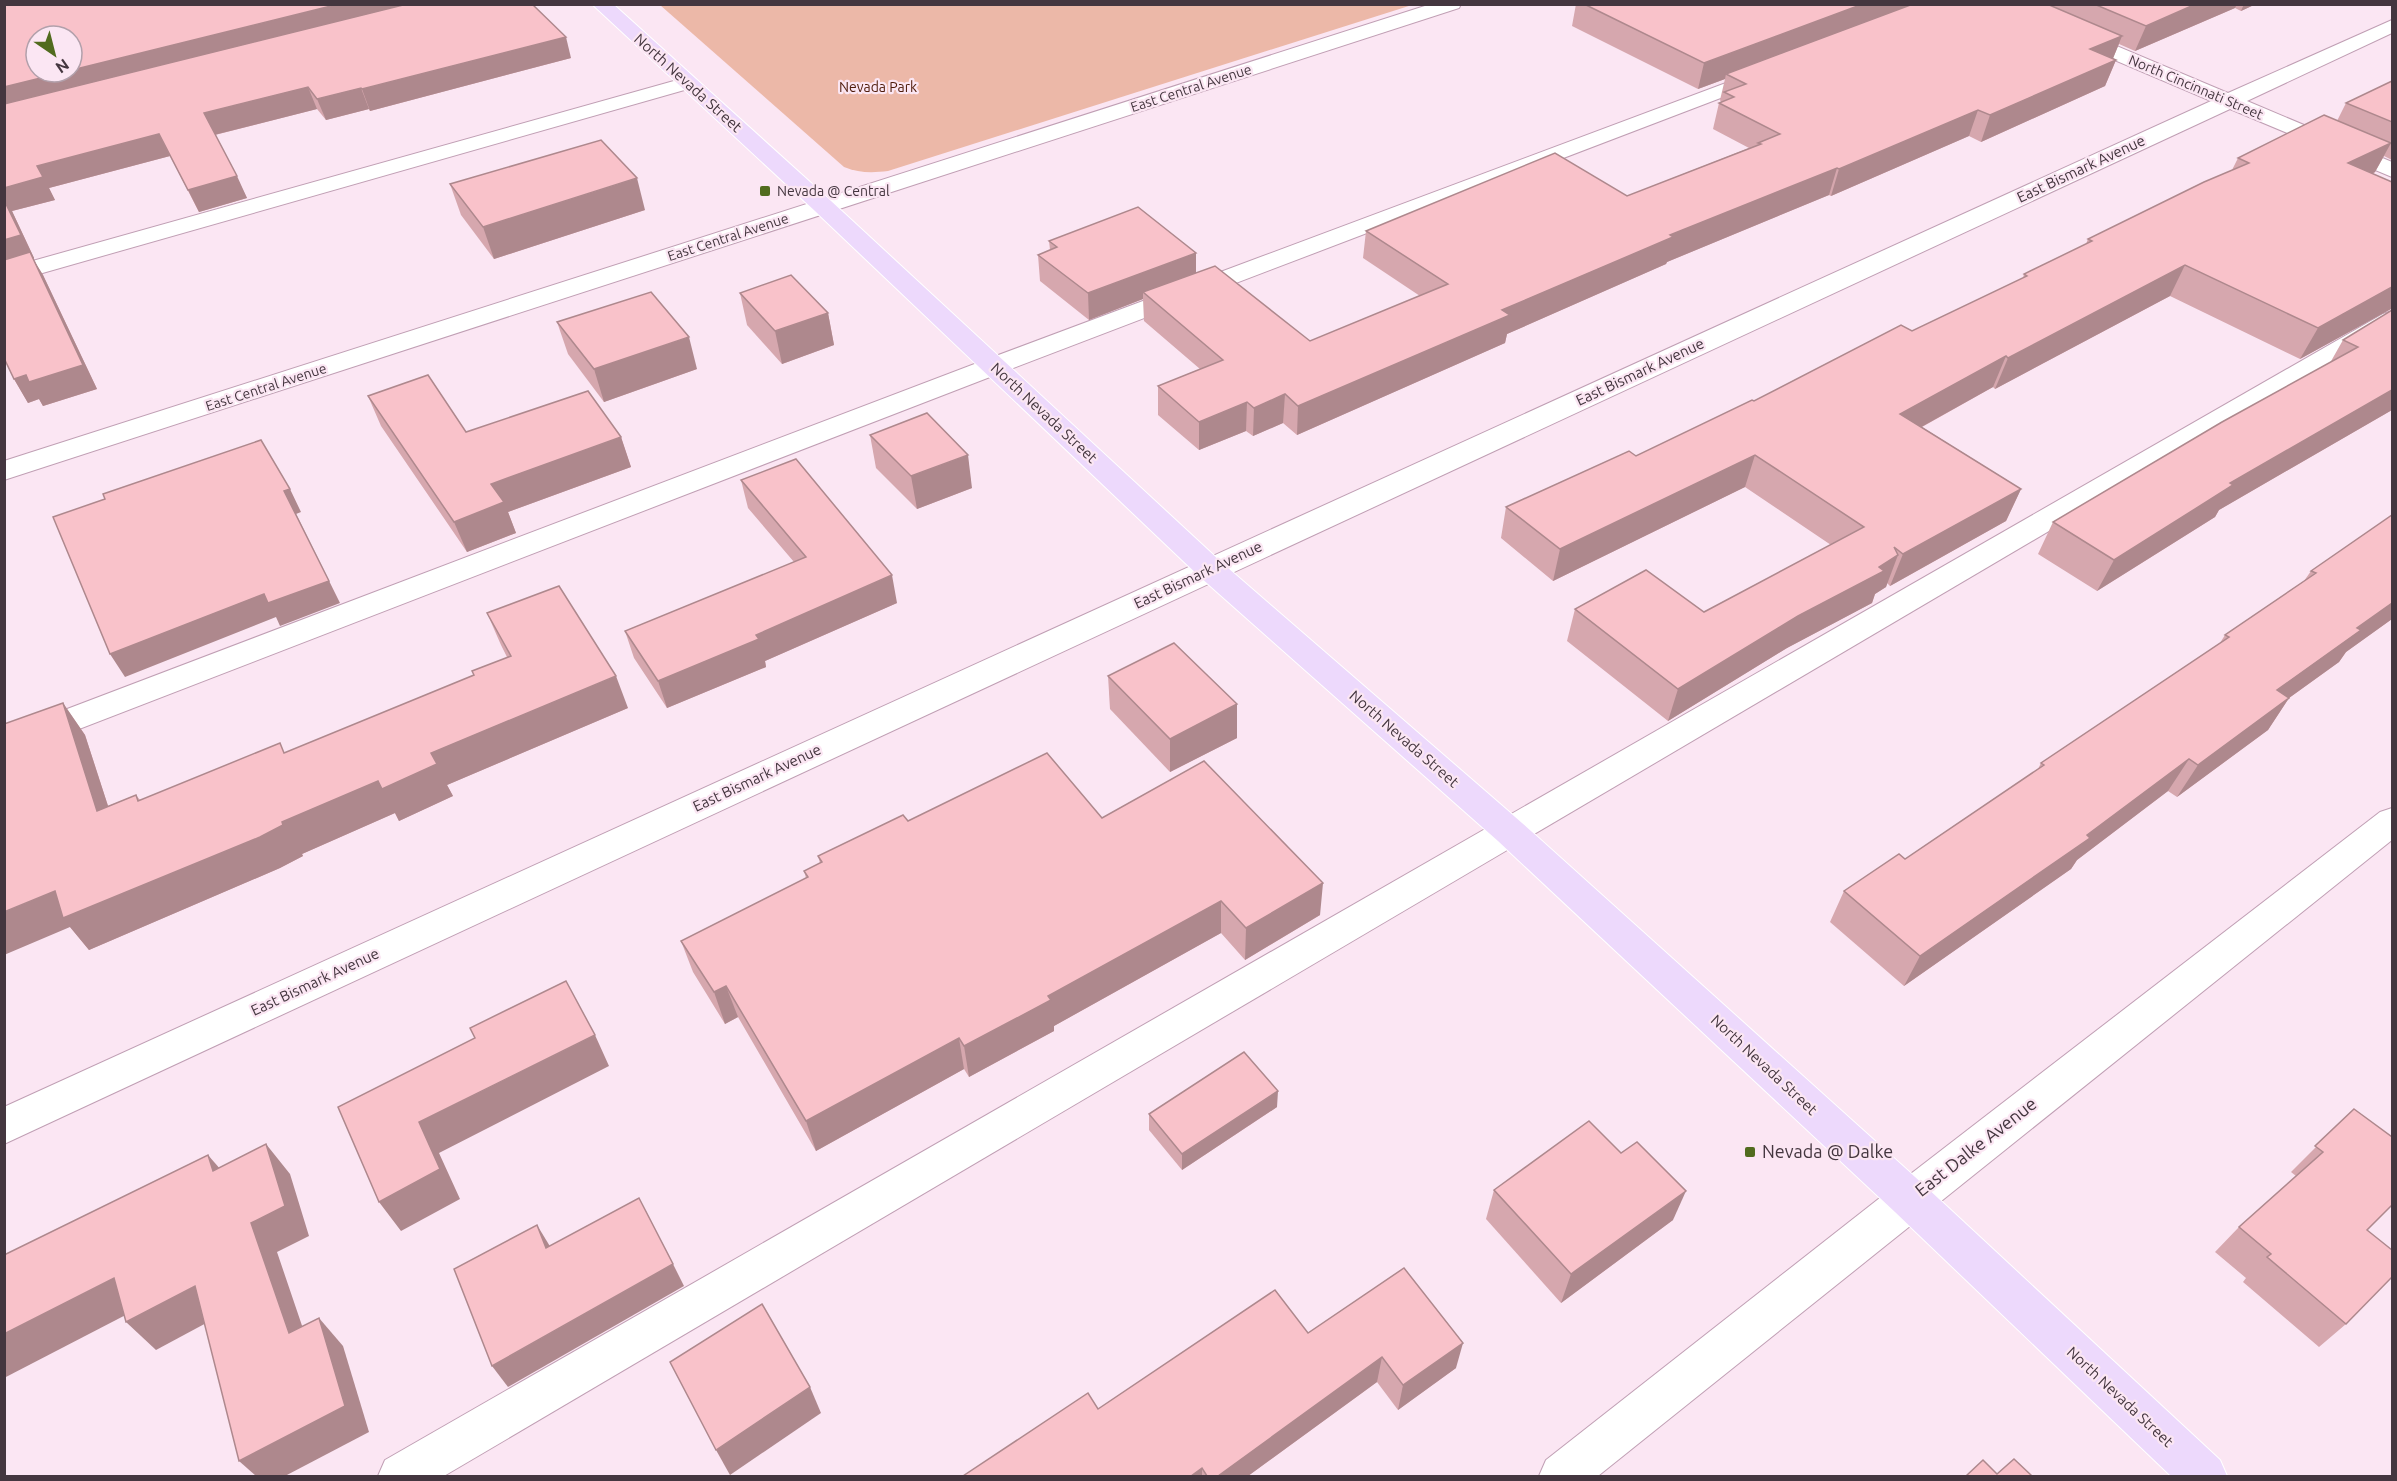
<svg xmlns="http://www.w3.org/2000/svg" width="2397" height="1481" font-family="Ubuntu,sans-serif">
	<style>
		.green { fill: #ecb8a8 }
		.lines { fill: none; stroke-linecap: round; stroke-linejoin: round }
		.minor-casing { stroke: #c09fb4; stroke-width: 2 }
		.major-casing { stroke: #fff; stroke-width: 2 }
		.minor { fill: #fff; fill-rule: evenodd }
		.major { fill: #edd9fc; fill-rule: evenodd }
		.wall { fill: #d6a7ae }
		.shaded-wall { fill: #ae888d }
		.building { fill: #f9c2ca; stroke: #ae888d; stroke-width: 1.5 }
		.poi-dot { fill: #516b1e; stroke: #fbe6f3; stroke-width: 2 }
		.labels { text-anchor: middle; stroke-width: 4.5; stroke-linejoin: round; paint-order: stroke }
		.far-park-label { font-size: 14px; fill: #4e1b0a; stroke: #fbe6f3 }
		.far-street-label { font-size: 14px; fill: #44363f; stroke: #fbe6f3 }
		.far-poi-label { font-size: 14px; fill: #44363f; stroke: #fbe6f3; text-anchor: start }
		.street-label { font-size: 15px; fill: #44363f; stroke: #fbe6f3 }
		.near-street-label { font-size: 18px; fill: #44363f; stroke: #fbe6f3 }
		.near-poi-label { font-size: 18px; fill: #44363f; stroke: #fbe6f3; text-anchor: start }
	</style>
	<rect width="100%" height="100%" fill="#fbe6f3"/>
	<path class="green" d="M660 5H1412L888 171C872 173 859 173 844 167Z"/>
	<g class="lines">
		<defs>
			<g id="minor">
				<polygon points="1431,4 1461,4 1459,8 4,480 4,461"/>
				<polygon points="1990,4 2017,4 2228,93 2392,20 2392,33 2247,101 2392,162 2392,177 2230,109 4,1144 4,1107 2211,101 1992,8"/>
				<polygon points="1766,68 1773,70 1776,74 1773,78 1003,372 4,758 4,733 985,360"/>
				<polygon points="688,77 695,79 698,83 695,87 4,284 4,269"/>
				<polygon points="2392,311 2392,329 444,1476 378,1476 385,1460 2383,314"/>
				<polygon points="2392,808 2392,840 1598,1476 1539,1476 1546,1460 1895,1186 2380,812"/>
			</g>
			<polygon id="major" points="592,4 613,4 831,201 1221,562 1522,823 1925,1186 2220,1460 2227,1476 2171,1476 1895,1212 1498,841 1199,576 815,211"/>
		</defs>
		<use href="#minor" class="minor-casing"/>
		<use href="#major" class="major-casing"/>
		<use href="#minor" class="minor"/>
		<use href="#major" class="major"/>
	</g>
	<g class="wall">
		<polygon points="4,4 571,58 370,111 369,109 326,120 317,109 215,135 247,198 199,212 170,156 49,188 55,200 12,211 34,258 33,259 43,275 97,389 43,406 39,399 28,403 14,379"/>
		<polygon points="1576,4 2256,4 2241,11 2235,8 2135,51 2119,44 2113,58 2116,60 2105,86 1981,142 1969,136 1831,196 1829,195 1667,262 1666,264 1507,334 1505,343 1297,435 1283,423 1253,436 1246,431 1199,450 1158,415 1158,386 1200,369 1144,321 1143,299 1089,320 1040,281 1038,255 1050,250 1049,241 1196,273 1310,341 1420,296 1363,258 1366,231 1627,196 1749,148 1713,129 1719,103 1721,102 1720,100 1725,79 1698,89 1572,26"/>
		<polygon points="2392,81 2392,160 2384,156 2375,172 2373,174 2392,182 2392,310 2391,309 2300,359 2170,296 1995,389 1993,387 1922,427 2021,489 2006,521 1890,586 1887,583 1886,587 1875,594 1872,603 1787,648 1668,721 1567,641 1575,609 1704,612 1831,545 1745,487 1553,581 1501,538 1506,507 1636,456 1912,331 2023,278 2024,274 2086,244 2088,239 2232,170 2238,158 2337,121 2346,103"/>
		<polygon points="450,184 645,210 494,259 461,215"/>
		<polygon points="740,293 828,313 834,345 782,364 747,325"/>
		<polygon points="2392,310 2392,410 2219,510 2215,517 2097,591 2038,554 2053,522 2330,363 2343,340"/>
		<polygon points="557,322 697,369 604,402 568,354"/>
		<polygon points="368,396 466,432 621,437 631,467 508,512 516,533 467,552 381,426"/>
		<polygon points="870,435 972,488 917,509 876,468"/>
		<polygon points="741,480 897,603 765,661 766,667 667,708 634,658 625,631 794,562 748,508"/>
		<polygon points="2392,515 2392,619 2346,652 2339,662 2289,698 2268,730 2177,797 2168,791 2077,860 2071,869 1904,986 1830,922 1844,891 1905,859 2038,769 2041,763 2220,643 2225,635 2304,581 2311,571"/>
		<polygon points="487,613 628,708 447,785 453,796 399,821 395,813 302,854 303,856 280,868 89,950 70,927 63,703 85,735 108,806 136,795 140,800 285,753 474,676 507,657 501,645"/>
		<polygon points="1108,676 1237,704 1237,738 1170,772 1110,709"/>
		<polygon points="1102,818 1320,915 1245,960 1221,933 1054,1026 1054,1031 969,1077 964,1069 816,1151 738,1017 725,1024 693,972 681,941 806,878 804,871 820,863 818,856 908,821"/>
		<polygon points="1277,1107 1182,1170 1149,1130 1149,1114"/>
		<polygon points="2354,1109 2367,1230 2346,1324 2319,1347 2243,1282 2246,1278 2215,1252 2239,1227 2296,1176 2291,1172"/>
		<polygon points="1494,1190 1673,1220 1561,1303 1486,1219"/>
		<polygon points="1308,1333 1456,1368 1398,1410 1377,1382 1248,1476 963,1476 1098,1409"/>
	</g>
	<g class="shaded-wall">
		<polygon points="339,4 430,4 4,112 4,87 65,72 72,72 72,70"/>
		<polygon points="1863,4 1922,4 1726,74 1725,79 1698,89 1704,63"/>
		<polygon points="2196,4 2237,4 2235,8 2135,51 2146,26"/>
		<polygon points="2244,4 2256,4 2241,11"/>
		<polygon points="2122,36 2112,61 2116,60 2105,86 1981,142 1990,115 2090,49"/>
		<polygon points="566,37 571,58 370,111 362,89"/>
		<polygon points="308,87 317,109 214,135 204,113"/>
		<polygon points="361,88 369,109 326,120 317,99"/>
		<polygon points="1978,110 1969,136 1831,196 1839,169"/>
		<polygon points="159,134 170,156 49,188 55,200 12,211 34,258 33,259 43,275 97,389 43,406 39,399 28,403 14,379 4,267 4,188 37,166"/>
		<polygon points="2391,143 2375,172 2332,193 2348,163"/>
		<polygon points="1837,168 1829,195 1667,262 1666,264 1507,334 1505,343 1297,435 1298,406 1502,310 1670,235"/>
		<polygon points="237,176 247,198 199,212 188,190"/>
		<polygon points="637,178 645,210 494,259 483,227"/>
		<polygon points="1196,253 1196,279 1143,292 1143,299 1089,320 1088,293"/>
		<polygon points="2185,265 2170,296 1995,389 2008,358"/>
		<polygon points="2392,287 2392,307 2391,309 2300,359 2318,328"/>
		<polygon points="828,313 834,345 782,364 775,331"/>
		<polygon points="689,337 697,369 604,402 594,369"/>
		<polygon points="2006,356 1993,387 1889,445 1900,414"/>
		<polygon points="2392,390 2392,410 2219,510 2215,517 2097,591 2114,560 2230,483"/>
		<polygon points="1285,394 1283,423 1253,436 1254,408"/>
		<polygon points="1247,402 1246,431 1199,450 1199,422"/>
		<polygon points="621,437 631,467 508,512 516,533 467,552 454,522 491,484"/>
		<polygon points="968,455 972,488 917,509 911,476"/>
		<polygon points="1755,455 1745,487 1553,581 1560,549"/>
		<polygon points="290,489 301,512 296,514 340,603 280,626 276,617 125,677 110,654 284,491"/>
		<polygon points="2021,489 2006,521 1890,586 1903,554"/>
		<polygon points="1898,555 1886,587 1875,594 1872,603 1787,648 1668,721 1678,689"/>
		<polygon points="892,575 897,603 765,661 766,667 667,708 658,681 756,635"/>
		<polygon points="2392,603 2392,619 2346,652 2339,662 2289,698 2268,730 2177,797 2198,765 2277,690 2357,628"/>
		<polygon points="616,676 628,708 447,785 453,796 399,821 395,813 302,854 303,856 280,868 89,950 70,927 4,955 4,912 55,891 282,822 431,753"/>
		<polygon points="63,703 85,735 120,843 97,811"/>
		<polygon points="1237,704 1237,738 1170,772 1170,739"/>
		<polygon points="2189,759 2168,791 2077,860 2071,869 1904,986 1920,956 2087,835"/>
		<polygon points="1323,883 1320,915 1245,960 1246,928"/>
		<polygon points="1221,901 1221,933 1054,1026 1054,1031 969,1077 964,1046 1048,996"/>
		<polygon points="726,986 738,1017 725,1024 714,992"/>
		<polygon points="595,1035 609,1066 439,1153 460,1199 401,1231 379,1202 419,1122"/>
		<polygon points="959,1038 964,1069 816,1151 806,1121"/>
		<polygon points="1278,1091 1277,1107 1182,1170 1182,1154"/>
		<polygon points="266,1144 290,1174 309,1236 277,1252 314,1361 289,1333 251,1223"/>
		<polygon points="208,1155 234,1185 213,1171"/>
		<polygon points="1686,1191 1673,1220 1561,1303 1571,1274"/>
		<polygon points="537,1225 551,1248 546,1248"/>
		<polygon points="673,1264 684,1286 508,1387 492,1366"/>
		<polygon points="114,1278 143,1306 4,1378 4,1334"/>
		<polygon points="195,1286 223,1314 156,1350 126,1322"/>
		<polygon points="319,1318 343,1346 369,1432 285,1476 256,1476 239,1461"/>
		<polygon points="1463,1343 1456,1368 1398,1410 1403,1385"/>
		<polygon points="1382,1357 1377,1382 1248,1476 1218,1476"/>
		<polygon points="810,1387 821,1413 730,1475 716,1450"/>
		<polygon points="1202,1468 1202,1476 1191,1476"/>
	</g>
	<g class="building">
		<polygon points="4,4 339,4 72,70 72,36 36,36 36,72 65,72 4,87"/>
		<polygon points="407,4 532,4 566,37 362,89 361,88 317,99 308,87 204,113 237,176 188,190 159,134 37,166 43,177 4,188 4,104"/>
		<polygon points="1584,4 1863,4 1704,63"/>
		<polygon points="1913,4 2047,4 2122,36 2090,49 2116,60 1990,115 1978,110 1839,169 1837,168 1670,235 1673,237 1502,310 1510,315 1298,406 1285,394 1254,408 1247,402 1199,422 1158,386 1223,360 1143,292 1215,266 1310,341 1448,284 1366,231 1555,153 1627,196 1761,144 1758,143 1780,134 1719,103 1734,97 1724,92 1746,84 1726,74"/>
		<polygon points="2094,4 2196,4 2146,26"/>
		<polygon points="2392,81 2392,122 2346,103"/>
		<polygon points="2324,115 2391,143 2348,163 2392,182 2392,287 2318,328 2185,265 2008,358 2006,356 1900,414 2021,489 1903,554 1894,547 1898,555 1879,567 1884,571 1798,616 1678,689 1575,609 1646,570 1704,612 1864,527 1755,455 1560,549 1506,507 1629,451 1636,456 1752,400 1754,401 1901,325 1912,331 2027,276 2024,274 2092,241 2088,239 2204,182 2249,163 2238,158"/>
		<polygon points="601,140 637,178 483,227 450,184"/>
		<polygon points="4,200 21,235 4,240"/>
		<polygon points="1138,207 1196,253 1088,293 1038,255 1057,247 1049,241"/>
		<polygon points="30,252 83,365 29,382 26,375 14,379 4,358 4,260"/>
		<polygon points="791,275 828,313 775,331 740,293"/>
		<polygon points="651,292 689,337 594,369 557,322"/>
		<polygon points="2392,310 2392,390 2230,483 2233,485 2114,560 2053,522 2222,422 2358,347 2343,340"/>
		<polygon points="428,375 466,432 588,391 621,437 491,484 504,502 454,522 368,396"/>
		<polygon points="927,413 968,455 911,476 870,435"/>
		<polygon points="261,440 290,489 284,491 329,581 268,603 264,594 110,654 53,517 105,499 103,494"/>
		<polygon points="796,459 892,575 756,635 759,639 658,681 625,631 806,557 741,480"/>
		<polygon points="2392,515 2392,603 2357,628 2361,630 2277,690 2289,698 2198,765 2189,759 2087,835 2090,838 1920,956 1844,891 1899,854 1905,859 2044,765 2041,763 2229,637 2225,635 2316,573 2311,571"/>
		<polygon points="559,586 616,676 431,753 437,764 382,789 378,781 282,822 283,825 260,837 63,918 55,891 4,912 4,724 63,703 97,811 136,795 138,801 280,743 284,753 474,675 472,671 511,656 487,613"/>
		<polygon points="1174,643 1237,704 1170,739 1108,676"/>
		<polygon points="1047,753 1102,818 1204,761 1323,883 1246,928 1221,901 1048,996 1051,1000 964,1046 959,1038 806,1121 726,986 714,992 681,941 808,877 804,871 822,862 818,856 903,815 908,821"/>
		<polygon points="566,981 595,1035 419,1122 440,1169 379,1202 338,1107 475,1038 470,1028"/>
		<polygon points="1244,1052 1278,1091 1182,1154 1149,1114"/>
		<polygon points="2354,1109 2392,1137 2392,1205 2367,1230 2392,1250 2392,1277 2346,1324 2267,1257 2271,1254 2239,1227 2323,1152 2315,1146"/>
		<polygon points="1589,1121 1621,1153 1637,1142 1686,1191 1571,1274 1494,1190"/>
		<polygon points="266,1144 285,1206 251,1223 289,1333 319,1318 345,1406 239,1461 195,1286 126,1322 114,1278 4,1334 4,1255 208,1155 213,1171"/>
		<polygon points="639,1198 673,1264 492,1366 454,1269 537,1225 546,1248"/>
		<polygon points="1404,1268 1463,1343 1403,1385 1382,1357 1218,1476 1207,1476 1202,1468 1191,1476 963,1476 1088,1393 1098,1409 1275,1290 1308,1333"/>
		<polygon points="762,1304 810,1387 716,1450 670,1362"/>
		<polygon points="2014,1459 2032,1476 1966,1476 1983,1460 1997,1474"/>
	</g>
	<g class="poi-dot">
		<rect x="759" y="185" width="12" height="12" rx="3"/>
		<rect x="1744" y="1146" width="12" height="12" rx="3"/>
	</g>
	<g class="labels">
		<g class="far-park-label">
			<text x="878" y="92">Nevada Park</text>
		</g>
		<g class="far-street-label">
			<text transform="translate(2196 87) rotate(23)" y="5">North Cincinnati Street</text>
			<text transform="translate(1191 88) rotate(-18)" y="5">East Central Avenue</text>
			<text transform="translate(728 237) rotate(-18)" y="5">East Central Avenue</text>
			<text transform="translate(266 387) rotate(-18)" y="5">East Central Avenue</text>
		</g>
		<g class="far-poi-label">
			<text x="777" y="196">Nevada @ Central</text>
		</g>
		<g class="street-label">
			<text transform="translate(688 83) rotate(42)" y="5">North Nevada Street</text>
			<text transform="translate(2081 169) rotate(-25)" y="5">East Bismark Avenue</text>
			<text transform="translate(1640 372) rotate(-25)" y="5">East Bismark Avenue</text>
			<text transform="translate(1044 413) rotate(43)" y="5">North Nevada Street</text>
			<text transform="translate(1198 575) rotate(-25)" y="5">East Bismark Avenue</text>
			<text transform="translate(1404 739) rotate(41)" y="5">North Nevada Street</text>
			<text transform="translate(757 778) rotate(-25)" y="5">East Bismark Avenue</text>
			<text transform="translate(315 982) rotate(-25)" y="5">East Bismark Avenue</text>
			<text transform="translate(1764 1065) rotate(43)" y="5">North Nevada Street</text>
			<text transform="translate(2120 1397) rotate(43)" y="5">North Nevada Street</text>
		</g>
		<g class="near-street-label">
			<text transform="translate(1976 1147) rotate(-38)" y="6">East Dalke Avenue</text>
		</g>
		<g class="near-poi-label">
			<text x="1762" y="1158">Nevada @ Dalke</text>
		</g>
	</g>
	<rect width="2397" height="1481" fill="none" stroke="#44363f" stroke-width="12"/>
	<g transform="translate(54 54) rotate(145)"><circle r="28" fill="#fbe6f3" stroke="#b2a0ab" stroke-width="1.5"/>
	<path d="M0-4.5L10 22L0 15L-10 22Z" fill="#516b1e"/>
	<text y="-9" font-size="16" font-weight="bold" text-anchor="middle" fill="#44363f">N</text>
	</g>
</svg>
